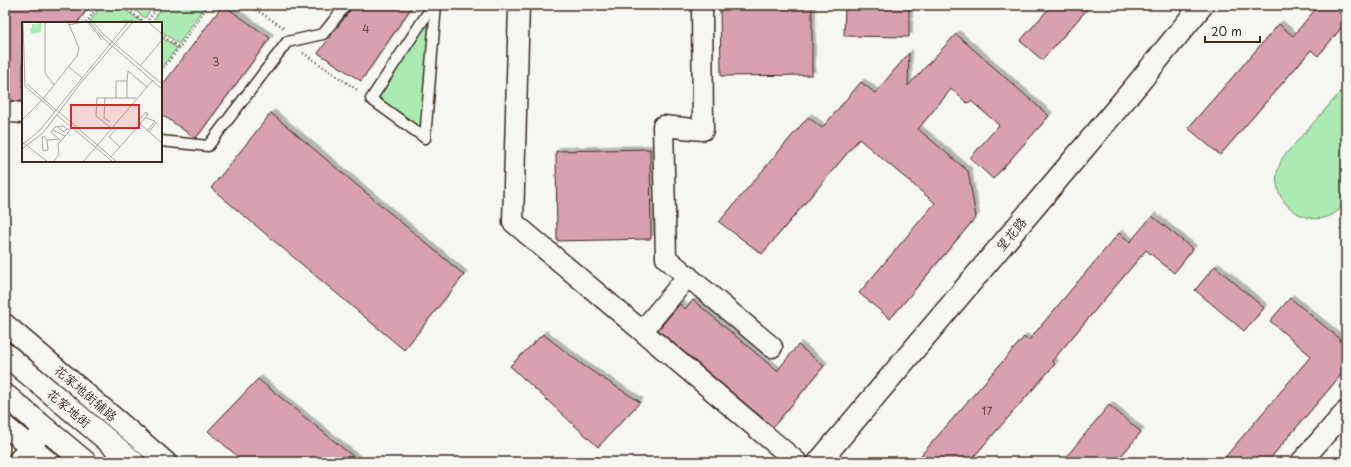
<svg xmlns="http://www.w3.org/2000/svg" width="1351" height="467" font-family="'Playpen Sans','LXGW WenKai TC',sans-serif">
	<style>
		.green { fill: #abebb3; stroke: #738a68 }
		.building { fill: #d9a0b1; stroke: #3b2a1e; filter: url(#shadow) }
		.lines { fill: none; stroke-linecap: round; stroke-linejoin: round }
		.service-casing { stroke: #3b2a1e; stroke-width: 13 }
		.minor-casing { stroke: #3b2a1e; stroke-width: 23 }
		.tertiary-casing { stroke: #3b2a1e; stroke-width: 25 }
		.secondary-casing { stroke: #3b2a1e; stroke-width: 25 }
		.path { stroke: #3b2a1e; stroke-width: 2.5; stroke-dasharray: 1 3; stroke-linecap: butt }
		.service { stroke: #f6f6f2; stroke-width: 10 }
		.minor { stroke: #f6f6f2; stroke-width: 20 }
		.tertiary { stroke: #f6f6f2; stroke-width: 22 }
		.secondary { stroke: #f6f6f2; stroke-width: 22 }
		.labels { text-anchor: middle; stroke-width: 4; stroke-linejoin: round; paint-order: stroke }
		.number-label { font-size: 11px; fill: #624843 }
		.street-label { font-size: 13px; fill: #3b2a1e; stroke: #f6f6f2 }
		.inset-road { fill: none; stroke: #aba49d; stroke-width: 1 }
		.view { fill: #d62828; fill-opacity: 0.15; stroke: #d62828; stroke-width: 2 }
		.inset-edge { fill: none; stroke: #3b2a1e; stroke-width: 2 }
	</style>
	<defs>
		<filter id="shadow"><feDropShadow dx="3.5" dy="-3.5" stdDeviation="0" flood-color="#0004"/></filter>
	</defs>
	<rect width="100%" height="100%" fill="#f6f6f2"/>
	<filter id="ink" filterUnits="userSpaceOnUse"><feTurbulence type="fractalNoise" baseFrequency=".025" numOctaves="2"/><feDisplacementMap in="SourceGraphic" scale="8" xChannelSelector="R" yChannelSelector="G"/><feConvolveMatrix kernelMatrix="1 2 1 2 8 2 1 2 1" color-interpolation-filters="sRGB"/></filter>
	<g filter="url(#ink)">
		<g class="green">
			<polygon points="102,5 119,5 143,23 89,23"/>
			<polygon points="128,5 154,5 145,18"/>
			<polygon points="164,5 205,5 179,44 161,31 161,23 151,23"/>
			<polygon points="430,19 421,128 378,99"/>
			<polygon points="161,37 177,48 161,68"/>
			<path d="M1346 86V201C1343 204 1341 208 1338 211 1315 230 1280 211 1277 184 1275 174 1279 166 1283 157Z"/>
		</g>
		<g class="building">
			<polygon points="5,5 90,5 77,23 23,23 23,101 14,101 5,94"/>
			<polygon points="223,5 270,38 196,138 195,138 161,114 161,87"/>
			<polygon points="354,5 413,5 361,81 318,53"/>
			<polygon points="720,5 812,5 812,75 721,76"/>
			<polygon points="845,5 909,5 909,37 844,36"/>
			<polygon points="1052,5 1091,5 1042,60 1020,41"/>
			<polygon points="1319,5 1330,5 1346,18 1346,22 1318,56 1311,50 1220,155 1188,128 1279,24 1293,36"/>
			<polygon points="956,34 1049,116 993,179 970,158 999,125 971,101 967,103 951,89 918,129 968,171 976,217 890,319 859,293 935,203 859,139 762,254 719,222 808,117 822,128 861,82 875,93 909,53 908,86"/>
			<polygon points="271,113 464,275 404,350 211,188"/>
			<polygon points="650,149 651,239 557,241 556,151"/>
			<polygon points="1152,216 1193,249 1174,273 1146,250 1052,361 1055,364 969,462 915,462 1024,337 1028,341 1119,233 1130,242"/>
			<polygon points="1215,266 1264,308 1244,331 1195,290"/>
			<polygon points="1290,298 1346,344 1346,369 1267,462 1221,462 1311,356 1270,321"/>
			<polygon points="693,300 777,371 798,345 824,366 773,427 658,330 680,304 685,309"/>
			<polygon points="543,334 584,366 640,402 598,447 510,366"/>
			<polygon points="258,379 360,462 244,462 208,431"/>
			<polygon points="1109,405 1141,432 1116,462 1062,462"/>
		</g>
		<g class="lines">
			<defs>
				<g id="service">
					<polyline points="425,138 371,99 433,5"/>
					<polyline points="425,138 436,5"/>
					<polyline points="161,141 208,146 287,42 323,34 346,5"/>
				</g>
				<g id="minor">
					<polyline points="519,5 513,222 797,462"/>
					<polyline points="702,5 703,130 663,126 666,258 772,347"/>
					<polyline points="11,112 23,113"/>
					<polyline points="5,324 166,462"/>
					<polyline points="643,330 688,276"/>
					<polyline points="5,426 49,462"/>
					<polyline points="17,462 39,436"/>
					<polyline points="1301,462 1346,411"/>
				</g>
				<polyline id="tertiary" points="819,462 1136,86 1202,5"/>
				<g id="secondary">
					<polyline points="5,354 133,462"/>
					<polyline points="5,395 85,462"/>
				</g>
			</defs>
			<use href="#service" class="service-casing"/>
			<use href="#minor" class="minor-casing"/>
			<use href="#tertiary" class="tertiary-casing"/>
			<use href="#secondary" class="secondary-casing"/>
			<g class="path">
				<polyline points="122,5 145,23"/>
				<polyline points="249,5 284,28"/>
				<polyline points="79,20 83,23"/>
				<polyline points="86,23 99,5"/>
				<polyline points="146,23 159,5"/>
				<polyline points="161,34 179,48"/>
				<polyline points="303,53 359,91"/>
				<polyline points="161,71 179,48 208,5"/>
			</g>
			<use href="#service" class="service"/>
			<use href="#minor" class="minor"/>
			<use href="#tertiary" class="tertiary"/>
			<use href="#secondary" class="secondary"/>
		</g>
	</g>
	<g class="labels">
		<g class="number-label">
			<text x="366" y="33">4</text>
			<text x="216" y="66">3</text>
			<text x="987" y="415">17</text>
		</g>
		<g class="street-label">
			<text transform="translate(1011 234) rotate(-50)" y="5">望花路</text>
			<text transform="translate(86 393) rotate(41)" y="5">花家地街辅路</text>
			<text transform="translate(69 408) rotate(40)" y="5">花家地街</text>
		</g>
	</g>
	<g transform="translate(22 22)">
		<rect width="140" height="140" fill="#f6f6f2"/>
		<path d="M20 1 19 10 10 12 7 7 10 6V2H13L14 6V2Z" fill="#abebb3"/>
		<path class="inset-road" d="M1 0 3 64 33 90M23 0V51L32 63M66 0 80 18M68 0 81 16 140 67M71 0 81 12 140 62M126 0 140 12M46 3 61 0M118 44 140 18M47 45 60 56M105 59 106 49 125 65M5 62 35 89M83 76 82 96 88 100M94 76V59H105V76M21 77 55 34 57 26 46 0M36 89 95 140M35 93 91 140M124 96 133 99 126 108M0 98 20 78M118 102 140 121M36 105 42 110 45 107M89 106 74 94 75 76H114M94 107 87 115 98 125M31 108 43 114M127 110 135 100M25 118 26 128 21 129 20 116 22 114 25 118 37 117M38 118 29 110 33 105 41 104 47 108M0 120 26 140M0 123 17 109 106 0M0 127 21 111 58 62 111 0M89 135 118 102 126 92 124 90 116 99 119 101M31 140 37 133 36 122 51 105M61 140 131 58"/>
		<path class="view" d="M49 83H117V106H49Z"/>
		<rect width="140" height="140" class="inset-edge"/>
	</g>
	<rect width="1351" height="467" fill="none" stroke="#f6f6f2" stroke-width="20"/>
	<rect x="10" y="10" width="1331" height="447" fill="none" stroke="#3b2a1e" stroke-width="1.5" filter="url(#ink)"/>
	<path d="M1205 36v6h55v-6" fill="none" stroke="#3b2a1e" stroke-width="2"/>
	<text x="1211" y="36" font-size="12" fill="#3b2a1e" stroke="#f6f6f2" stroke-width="3" paint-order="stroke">20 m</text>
</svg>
